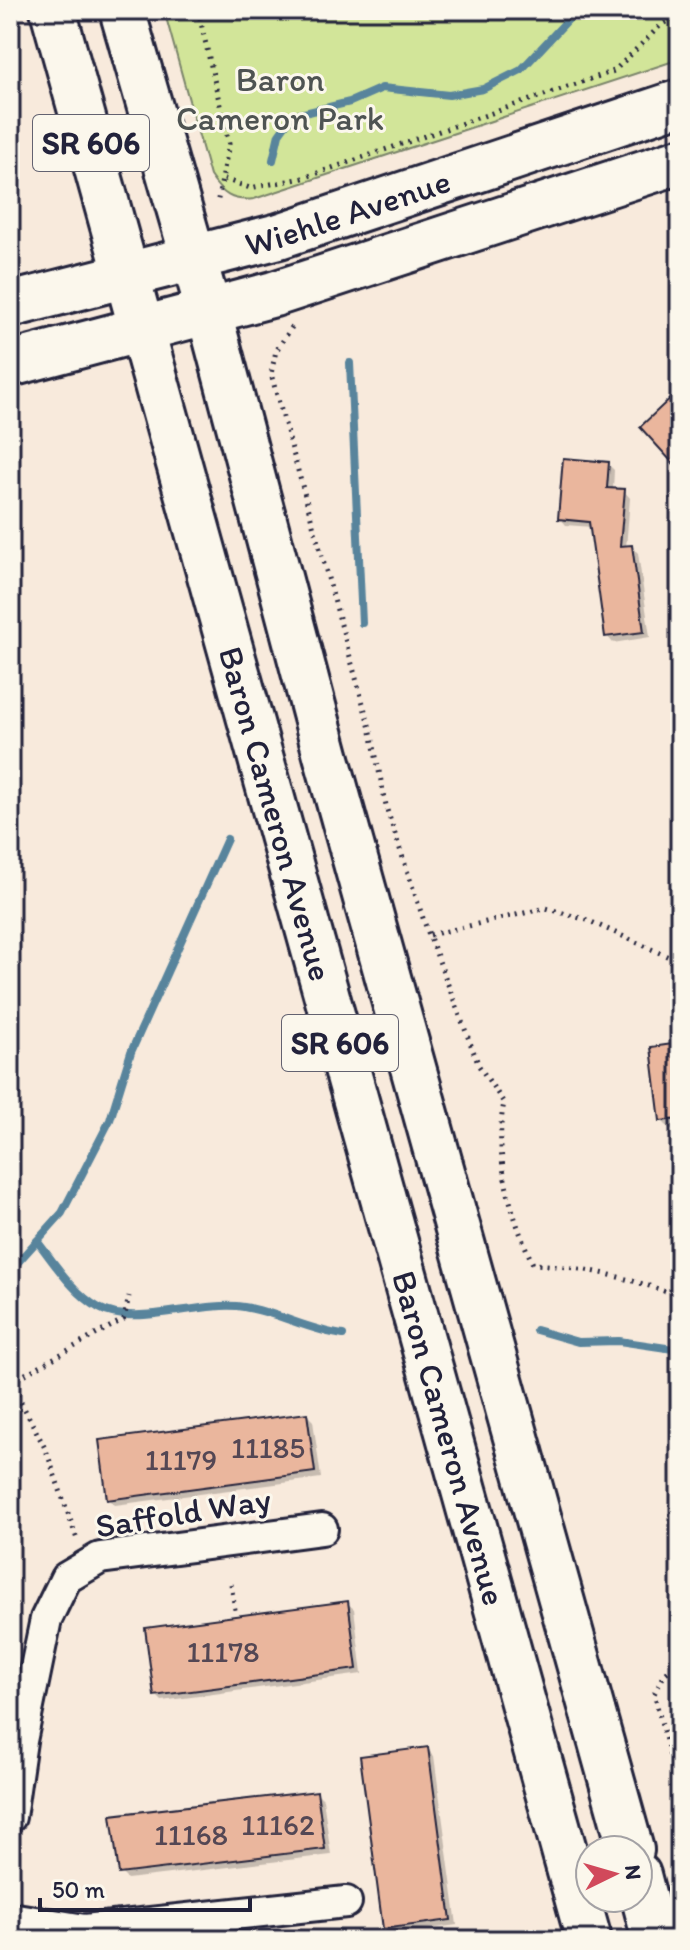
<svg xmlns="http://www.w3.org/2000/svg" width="690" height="1950" font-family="Itim,sans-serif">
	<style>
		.green { fill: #d2e599; stroke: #7a846a; stroke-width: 2 }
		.shadow { fill: #0003 }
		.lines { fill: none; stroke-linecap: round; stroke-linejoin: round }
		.stream { stroke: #58849c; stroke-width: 8 }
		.building { fill: #eab69d; stroke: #22223b; stroke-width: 2 }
		.minor-casing { stroke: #22223b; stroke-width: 36 }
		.secondary-casing { stroke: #22223b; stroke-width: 50 }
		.primary-casing { stroke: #22223b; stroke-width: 50 }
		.path { stroke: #22223b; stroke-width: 5; stroke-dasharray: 2 6; stroke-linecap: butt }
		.minor { stroke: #fbf7ec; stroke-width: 30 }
		.secondary { stroke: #fbf7ec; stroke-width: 44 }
		.primary { stroke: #fbf7ec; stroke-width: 44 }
		.labels { text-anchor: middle; stroke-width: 6; stroke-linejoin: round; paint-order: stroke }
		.number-label { font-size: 30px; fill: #544754 }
		.shield { fill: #fbf7ec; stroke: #636270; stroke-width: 2 }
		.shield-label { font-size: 32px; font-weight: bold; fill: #22223b }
		.park-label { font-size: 34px; fill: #4e5352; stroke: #fbf7ec }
		.street-label { font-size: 34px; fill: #22223b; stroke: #fbf7ec }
	</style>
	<rect width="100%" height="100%" fill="#f8eadc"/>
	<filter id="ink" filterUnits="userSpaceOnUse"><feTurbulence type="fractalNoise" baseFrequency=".0125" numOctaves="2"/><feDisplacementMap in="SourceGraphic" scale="16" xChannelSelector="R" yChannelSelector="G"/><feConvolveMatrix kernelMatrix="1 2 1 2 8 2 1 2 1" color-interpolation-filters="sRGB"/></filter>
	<g filter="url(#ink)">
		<path class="green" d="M164 10H680V59L254 199C232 202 222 194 210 176Z"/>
		<g class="shadow">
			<polygon points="608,464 614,470 613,490 624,491 630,498 626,548 632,547 638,553 650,637 613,643 607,636 592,527 566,525 560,518"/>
			<polygon points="680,1045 680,1128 671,1130 661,1120"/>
			<polygon points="307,1415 313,1421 321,1478 115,1505 109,1499"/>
			<polygon points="347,1603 354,1609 362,1674 162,1701 156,1695"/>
			<polygon points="428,1750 434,1756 457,1925 391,1934 385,1928"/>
			<polygon points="317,1793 323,1799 331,1855 127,1879 121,1873"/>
		</g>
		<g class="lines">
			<g class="stream">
				<polyline points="273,160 279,134 292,116 350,102 382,88 449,95 483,89 521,70 577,10"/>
				<polyline points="350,363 362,623"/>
				<path d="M37 1241C55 1264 73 1293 99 1308 134 1328 202 1300 244 1307 279 1313 308 1330 343 1335"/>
				<polyline points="10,1271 62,1213 110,1120 131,1052 227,839"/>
				<polyline points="536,1330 578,1342 619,1341 680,1350"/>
			</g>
		</g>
		<g class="building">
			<polygon points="680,389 680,471 640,427"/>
			<polygon points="563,458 609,462 607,488 625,489 620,546 632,545 644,632 605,637 589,522 558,519"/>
			<polygon points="680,1043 680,1119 660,1121 651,1047"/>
			<polygon points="307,1413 315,1472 107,1500 99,1440"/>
			<polygon points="348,1601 357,1669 154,1696 145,1628"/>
			<polygon points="428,1747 451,1920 383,1929 360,1756"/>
			<polygon points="317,1791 325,1849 119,1874 111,1815"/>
		</g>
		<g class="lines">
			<defs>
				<g id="minor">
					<polyline points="10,1817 21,1741 46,1619 66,1578 100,1558 322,1529"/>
					<polyline points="10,1918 85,1930 346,1902"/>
				</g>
				<g id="secondary">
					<path id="s1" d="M10 305 279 236 680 102"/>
					<polyline points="10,364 274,294 680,161"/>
				</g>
				<g id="primary">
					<path id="s2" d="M53 10 589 1940"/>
					<polyline points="122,10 209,312 326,755 631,1850"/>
					<polyline points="638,1875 655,1940"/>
				</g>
			</defs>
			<use href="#minor" class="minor-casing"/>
			<use href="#secondary" class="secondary-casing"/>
			<use href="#primary" class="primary-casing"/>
			<g class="path">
				<polyline points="198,10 229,144 217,204"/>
				<polyline points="224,179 250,188 303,178 614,71 662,24 680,15"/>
				<path d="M292 327 276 351 271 374 371 732 387 810 426 927 479 1066 504 1103C493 1154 511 1217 533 1264 586 1267 631 1278 680 1297"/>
				<polyline points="430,935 546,908 587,920 680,962"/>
				<polyline points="10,1381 46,1450 78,1542"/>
				<polyline points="11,1382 124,1319 129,1296"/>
				<polyline points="231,1584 236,1616"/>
				<polyline points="680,1661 665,1674 654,1694 680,1795"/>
			</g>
			<use href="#minor" class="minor"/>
			<use href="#secondary" class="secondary"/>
			<use href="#primary" class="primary"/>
		</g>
	</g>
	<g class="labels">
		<g class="number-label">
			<text x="268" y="1458">11185</text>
			<text x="181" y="1470">11179</text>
			<text x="223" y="1662">11178</text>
			<text x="278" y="1835">11162</text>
			<text x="191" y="1845">11168</text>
		</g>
		<g class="shield">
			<rect x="33" y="115" width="116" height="56" rx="6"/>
			<rect x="282" y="1015" width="116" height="56" rx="6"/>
		</g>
		<g class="shield-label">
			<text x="91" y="154">SR 606</text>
			<text x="340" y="1054">SR 606</text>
		</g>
		<g class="park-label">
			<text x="280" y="91">Baron<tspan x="280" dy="39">Cameron Park</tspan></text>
		</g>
		<g class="street-label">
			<text dy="12" stroke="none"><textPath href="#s1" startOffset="350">Wiehle Avenue</textPath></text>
			<text dy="12" stroke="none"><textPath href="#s2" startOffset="834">Baron Cameron Avenue</textPath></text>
			<text dy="12" stroke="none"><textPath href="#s2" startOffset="1482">Baron Cameron Avenue</textPath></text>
			<text transform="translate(183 1512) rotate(-9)" y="12">Saffold Way</text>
		</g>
	</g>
	<rect width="690" height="1950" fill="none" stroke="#fbf7ec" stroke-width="40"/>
	<rect x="20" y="20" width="650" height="1910" fill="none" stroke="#22223b" stroke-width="3" filter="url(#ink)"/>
	<g transform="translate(614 1874) rotate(85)"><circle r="38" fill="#fbf7ec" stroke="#a4a2a5" stroke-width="2"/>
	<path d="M0-6L14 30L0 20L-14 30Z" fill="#d1495b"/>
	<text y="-12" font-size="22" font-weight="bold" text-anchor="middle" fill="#22223b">N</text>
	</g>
	<path d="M40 1898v12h210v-12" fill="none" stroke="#22223b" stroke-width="4"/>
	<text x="52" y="1898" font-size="24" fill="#22223b" stroke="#fbf7ec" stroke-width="6" paint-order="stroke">50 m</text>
</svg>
